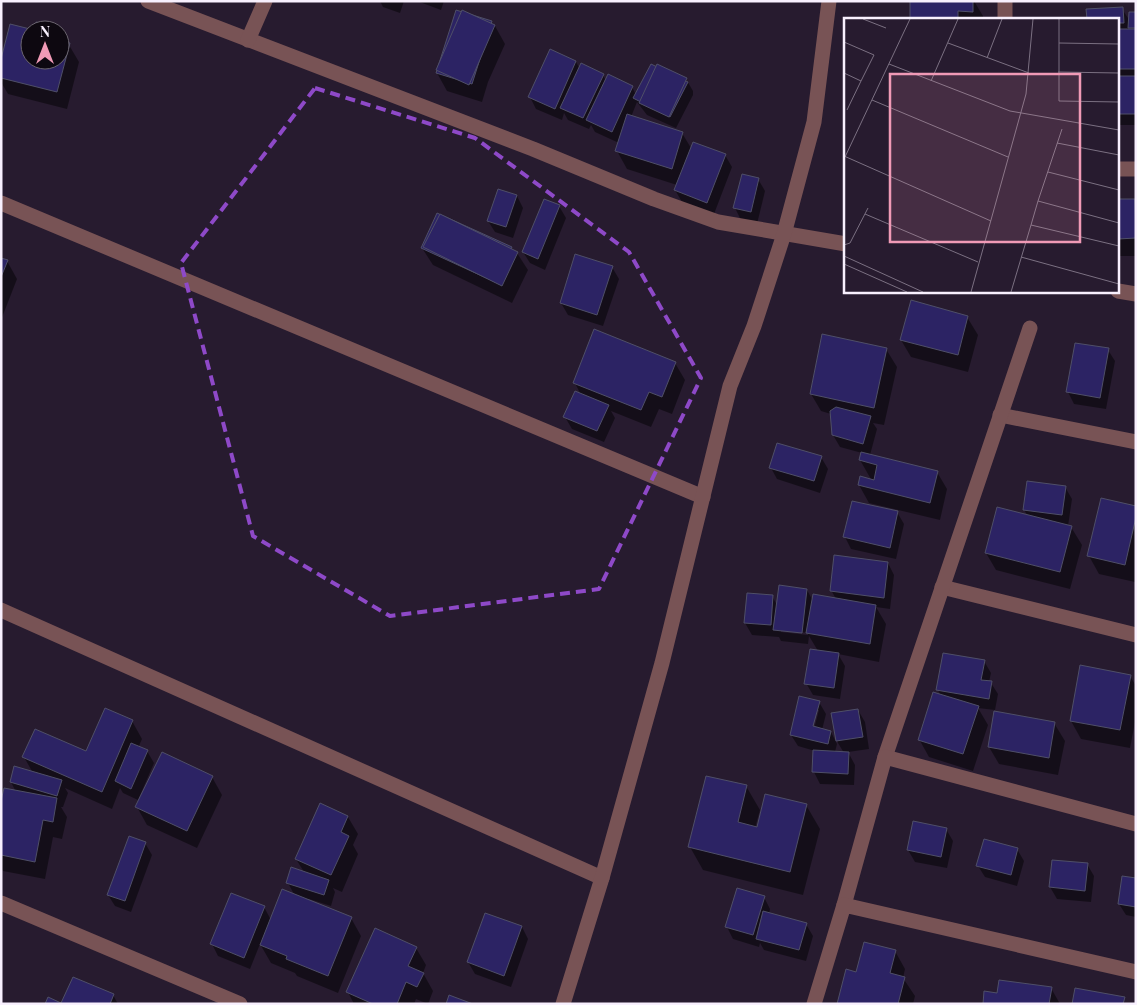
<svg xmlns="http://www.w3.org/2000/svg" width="1137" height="1005" font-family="'Playfair Display',serif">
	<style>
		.shadow { fill: #0007; fill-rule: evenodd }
		.building { fill: #2c2364; stroke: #4f4f68 }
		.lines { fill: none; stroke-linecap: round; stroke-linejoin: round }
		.minor { stroke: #785355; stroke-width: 15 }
		.marked { fill: none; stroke: #8e49c8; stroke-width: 4; stroke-dasharray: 10 6; stroke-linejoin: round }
		.inset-road { fill: none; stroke: #7b7082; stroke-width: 1 }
		.view { fill: #f09ab6; fill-opacity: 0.15; stroke: #f09ab6; stroke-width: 2.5 }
		.inset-edge { fill: none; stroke: #f8f0fe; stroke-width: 2.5 }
	</style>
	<rect width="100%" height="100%" fill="#271b2f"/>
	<g class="shadow">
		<polygon points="380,1 404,1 400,13 383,7"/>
		<polygon points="417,1 444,1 441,10"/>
		<polygon points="912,1 974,1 983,16 983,19 911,19"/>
		<polygon points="1122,9 1130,21 1136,13 1136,125 1118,125 1118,19"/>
		<polygon points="492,25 495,26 505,44 488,82 482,102 447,91 437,73"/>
		<polygon points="30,30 30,60 60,60 60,37 64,43 69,45 79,62 67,109 8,94 1,82 1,64"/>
		<polygon points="576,62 580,69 603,75 606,81 632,87 636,95 686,79 693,91 693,95 676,128 647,115 637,102 631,117 682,133 691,148 725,155 732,167 714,214 682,202 675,190 677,185 627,169 617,151 619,143 595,132 591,125 589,129 568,120 564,113 562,120 536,109 530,97"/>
		<polygon points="758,179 765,191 757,224 741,220 735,208"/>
		<polygon points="517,196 523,208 513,238 495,232 488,221"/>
		<polygon points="1118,200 1135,200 1136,202 1136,256 1118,256"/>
		<polygon points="559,206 566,218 545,270 530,263 523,252"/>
		<polygon points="422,248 517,253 528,270 512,303 433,265"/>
		<polygon points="1,259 7,261 17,279 1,320"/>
		<polygon points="612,267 619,279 603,326 568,315 561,303"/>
		<polygon points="967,317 978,335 968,372 911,357 901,340"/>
		<polygon points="886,349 897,367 884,425 873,423 877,429 870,455 937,472 947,489 940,520 869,503 859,485 872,481 860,460 862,453 840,447 833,435 831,414 821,411 811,394"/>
		<polygon points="1108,350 1115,361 1106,409 1074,404 1068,392"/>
		<polygon points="675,363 685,380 672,414 659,409 651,427 611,411 615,418 604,442 572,429 565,417 581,395 575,383"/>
		<polygon points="821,457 828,469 820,493 777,479 771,468"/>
		<polygon points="1065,487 1072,499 1068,526 1071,527 1082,545 1070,589 996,570 986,553 1028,516 1024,510"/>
		<polygon points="1136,507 1135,582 1099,574 1089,556"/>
		<polygon points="897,512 904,524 896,559 851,549 845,537"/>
		<path d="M888 563 894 575 890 609 876 607 886 624 879 662 838 654 845 666 840 699 813 695 806 683 818 651 809 636 808 644 781 641 779 637 752 635 745 623 772 596 777 605 807 590 813 601 836 599 831 590ZM781 629 808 633V635L781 632Z"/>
		<polygon points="984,661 991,673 989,682 991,683 998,694 995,710 978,708 988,725 973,771 929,757 919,739 941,696 938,690"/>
		<polygon points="1130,676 1136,686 1136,717 1130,748 1081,739 1071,721"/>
		<path d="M819 702 826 714 822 730 831 732 837 744 835 752 844 753 838 743 833 714 858 710 865 722 869 749 848 752 855 765 854 785 820 784 814 772 815 751 798 746 791 735ZM816 710H819L813 733 811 732Z"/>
		<polygon points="132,721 142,739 138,748 147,751 154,763 138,800 123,793 120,788 112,809 65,788 68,793 63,807 61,807 67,817 62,839 53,837 45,879 3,871 1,868 1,808 16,792 11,782 15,768 33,773 24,757 87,752"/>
		<polygon points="1054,723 1065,741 1058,775 999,764 989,747"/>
		<polygon points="212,777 222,795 197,848 147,825 137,807"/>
		<polygon points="746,786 760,810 755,828 758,829 806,805 820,829 803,895 703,870 690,847"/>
		<polygon points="348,817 358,834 353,845 358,854 342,892 333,888 335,892 331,906 309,899 308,901 351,918 361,936 338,993 297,976 295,973 271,963 260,944 250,969 218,956 212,944 264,907 271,920 295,896 288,883 304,872 296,859"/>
		<polygon points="946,829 953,841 947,868 915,862 908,850"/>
		<polygon points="145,843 152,855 131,912 115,906 108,895"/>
		<polygon points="1017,849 1024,861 1017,886 985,877 978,866"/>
		<polygon points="1087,864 1094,876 1091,902 1057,899 1050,887"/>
		<polygon points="1136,879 1136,917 1126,915 1119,904"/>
		<polygon points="764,897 770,909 769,914 806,924 813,936 806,961 764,950 760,943 759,947 733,939 727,927"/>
		<polygon points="485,915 522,927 528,939 511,987 475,974 468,962"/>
		<polygon points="416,948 426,965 423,973 433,991 428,1004 416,999 414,1004 354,1004 348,992"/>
		<polygon points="895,951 905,969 903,978 915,996 913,1004 839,1004 857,973"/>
		<polygon points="1051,988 1060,1004 984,1004 998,994"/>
		<polygon points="113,995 118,1004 62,1004"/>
	</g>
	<g class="building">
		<polygon points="910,1 973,1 973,12 958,11 958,19 910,19"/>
		<polygon points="1123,7 1124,23 1118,23 1118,19 1087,19 1086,9"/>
		<polygon points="456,10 492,21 472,84 436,73"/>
		<polygon points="462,10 495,25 469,85 436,70"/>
		<polygon points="1129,12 1136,12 1136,28 1128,28"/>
		<polygon points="36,22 56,27 55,30 34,30"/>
		<polygon points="10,24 34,30 30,30 30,60 60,60 60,41 70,43 57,92 1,78 1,59"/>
		<rect x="1118" y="29" width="18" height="40"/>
		<polygon points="550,49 576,61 555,109 528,97"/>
		<polygon points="581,63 604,74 583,118 560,108"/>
		<polygon points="651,64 688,82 670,117 633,98"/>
		<polygon points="657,64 687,78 669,117 639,103"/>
		<polygon points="608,74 633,86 612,132 586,120"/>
		<rect x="1118" y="76" width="18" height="38"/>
		<polygon points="627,114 683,132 672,169 615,151"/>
		<polygon points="693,142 726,154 707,203 674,190"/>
		<polygon points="742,174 759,178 751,212 733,208"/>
		<polygon points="498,189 517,195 506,227 487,221"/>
		<polygon points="544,199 560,205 538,259 522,252"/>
		<polygon points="1118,199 1135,199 1136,238 1118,239"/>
		<polygon points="437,213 512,247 495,282 421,248"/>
		<polygon points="440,214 518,252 502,286 423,247"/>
		<polygon points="575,254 613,266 597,315 560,303"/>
		<polygon points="1,258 8,260 1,277"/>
		<polygon points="911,300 968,316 958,355 900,340"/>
		<polygon points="594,329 676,362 662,397 649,392 641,410 573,383"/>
		<polygon points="822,334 887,348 874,408 810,394"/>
		<polygon points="1075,343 1109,348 1100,398 1066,392"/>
		<polygon points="575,391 609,405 597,431 563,417"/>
		<polygon points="836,407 871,416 863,444 832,435 830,411"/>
		<polygon points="777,443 822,456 814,481 769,468"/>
		<polygon points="861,452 938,471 930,503 858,485 860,476 874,480 877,465 859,460"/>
		<polygon points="1027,481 1066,486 1062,515 1023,510"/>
		<polygon points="1101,498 1136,506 1136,517 1125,565 1087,556"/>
		<polygon points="852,501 898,511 890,548 843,537"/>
		<polygon points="997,507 1072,526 1060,572 985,553"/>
		<polygon points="834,555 888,562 884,598 830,591"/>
		<polygon points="779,585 807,589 802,633 773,630"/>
		<polygon points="747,593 773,595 771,625 744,623"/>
		<polygon points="813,594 876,605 870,644 806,633"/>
		<polygon points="810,649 839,653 834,688 804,684"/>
		<polygon points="943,653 985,660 981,680 992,681 989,699 936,690"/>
		<polygon points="1080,665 1131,675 1120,730 1070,721"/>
		<polygon points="933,692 979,706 963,754 918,740"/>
		<polygon points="799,696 820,701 813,726 831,731 828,744 790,735"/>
		<polygon points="105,708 133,720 102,792 22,757 35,729 86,751"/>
		<polygon points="858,709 863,737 836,741 831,713"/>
		<polygon points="994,711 1055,722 1049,758 988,747"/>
		<polygon points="131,743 148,750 131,789 115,781"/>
		<polygon points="813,750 849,752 848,774 812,772"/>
		<polygon points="162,752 213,776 187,831 135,807"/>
		<polygon points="14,766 62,780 57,796 10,782"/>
		<polygon points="706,776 747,785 738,822 757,827 765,794 807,804 790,872 688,847"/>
		<polygon points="4,788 57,798 53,822 43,820 35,862 1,855 1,801"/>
		<polygon points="320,803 348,816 341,832 349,836 331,875 295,859"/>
		<polygon points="913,821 947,828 941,857 907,850"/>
		<polygon points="129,836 146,842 125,901 107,895"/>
		<polygon points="984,839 1018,848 1011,875 976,866"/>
		<polygon points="1052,860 1088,863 1085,891 1049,887"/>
		<polygon points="291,867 329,880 324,895 286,883"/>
		<polygon points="1122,876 1136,878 1136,907 1118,904"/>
		<polygon points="737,888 765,896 753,935 725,927"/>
		<polygon points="282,889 352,917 328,976 286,959 287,956 260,945"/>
		<polygon points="231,893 265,906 244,958 210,944"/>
		<polygon points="763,911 807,923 799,950 756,939"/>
		<polygon points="485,913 522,926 504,976 467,962"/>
		<polygon points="375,928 417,947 408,966 424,973 417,987 406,982 397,1004 373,1004 346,992"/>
		<polygon points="864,942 896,950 890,973 905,977 898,1004 837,1004 846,969 856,972"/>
		<polygon points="73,977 114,994 110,1004 45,1004 48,997 61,1003"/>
		<polygon points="999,980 1052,987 1049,1004 983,1004 984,991 997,993"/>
		<polygon points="1075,988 1125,997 1123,1004 1072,1004"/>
		<polygon points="449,995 473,1004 446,1004"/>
	</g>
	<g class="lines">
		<g class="minor">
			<polyline points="148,1 533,149 654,199 718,222 846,244"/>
			<polyline points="1005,19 1005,1"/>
			<polyline points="248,40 265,1"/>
			<polyline points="1118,169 1136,169"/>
			<polyline points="1,203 703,497"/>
			<polyline points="1118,291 1136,294"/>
			<polyline points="1000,415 1136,442"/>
			<polyline points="942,587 1136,635"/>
			<polyline points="1,610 602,878"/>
			<polyline points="885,757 1030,328"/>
			<polyline points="1,903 240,1004"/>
			<polyline points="844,905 885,757 1136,824"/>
			<polyline points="563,1004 602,878 662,663 730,386 754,326 784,234 814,122 829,1"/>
			<polyline points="814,1004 844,905 1136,972"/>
		</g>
	</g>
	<path class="marked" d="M315 88 475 138 629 252 701 378 599 589 390 616 253 536 181 263Z"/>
	<g transform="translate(844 18)">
		<rect width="275" height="275" fill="#271b2f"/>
		<path class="inset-road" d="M19 1 42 10M215 1V83L275 84M0 24 30 37 17 63 0 55M104 25 185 55M215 25 275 26M143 40 158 1M45 46 166 93 275 112M214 54 275 55M87 63 114 1M28 82 164 139M3 92 17 63M213 125 275 137M0 138 147 203M1 139 66 1M204 154 275 172M194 183 218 111M21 196 134 244M187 207 194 183 275 205M0 227 6 225 24 190M0 238 79 274M177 239 275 266M0 246 63 274M127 274 182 76 189 1M167 274 187 207 275 228"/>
		<path class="view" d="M46 56H236V224H46Z"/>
		<rect width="275" height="275" class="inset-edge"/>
	</g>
	<rect width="1137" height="1005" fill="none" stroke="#f8f0fe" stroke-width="5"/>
	<g transform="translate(45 45)"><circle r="24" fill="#0d0810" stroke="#6b656f"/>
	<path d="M0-4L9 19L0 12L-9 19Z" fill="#f09ab6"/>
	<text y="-8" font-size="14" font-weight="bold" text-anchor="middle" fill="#f8f0fe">N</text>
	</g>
</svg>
